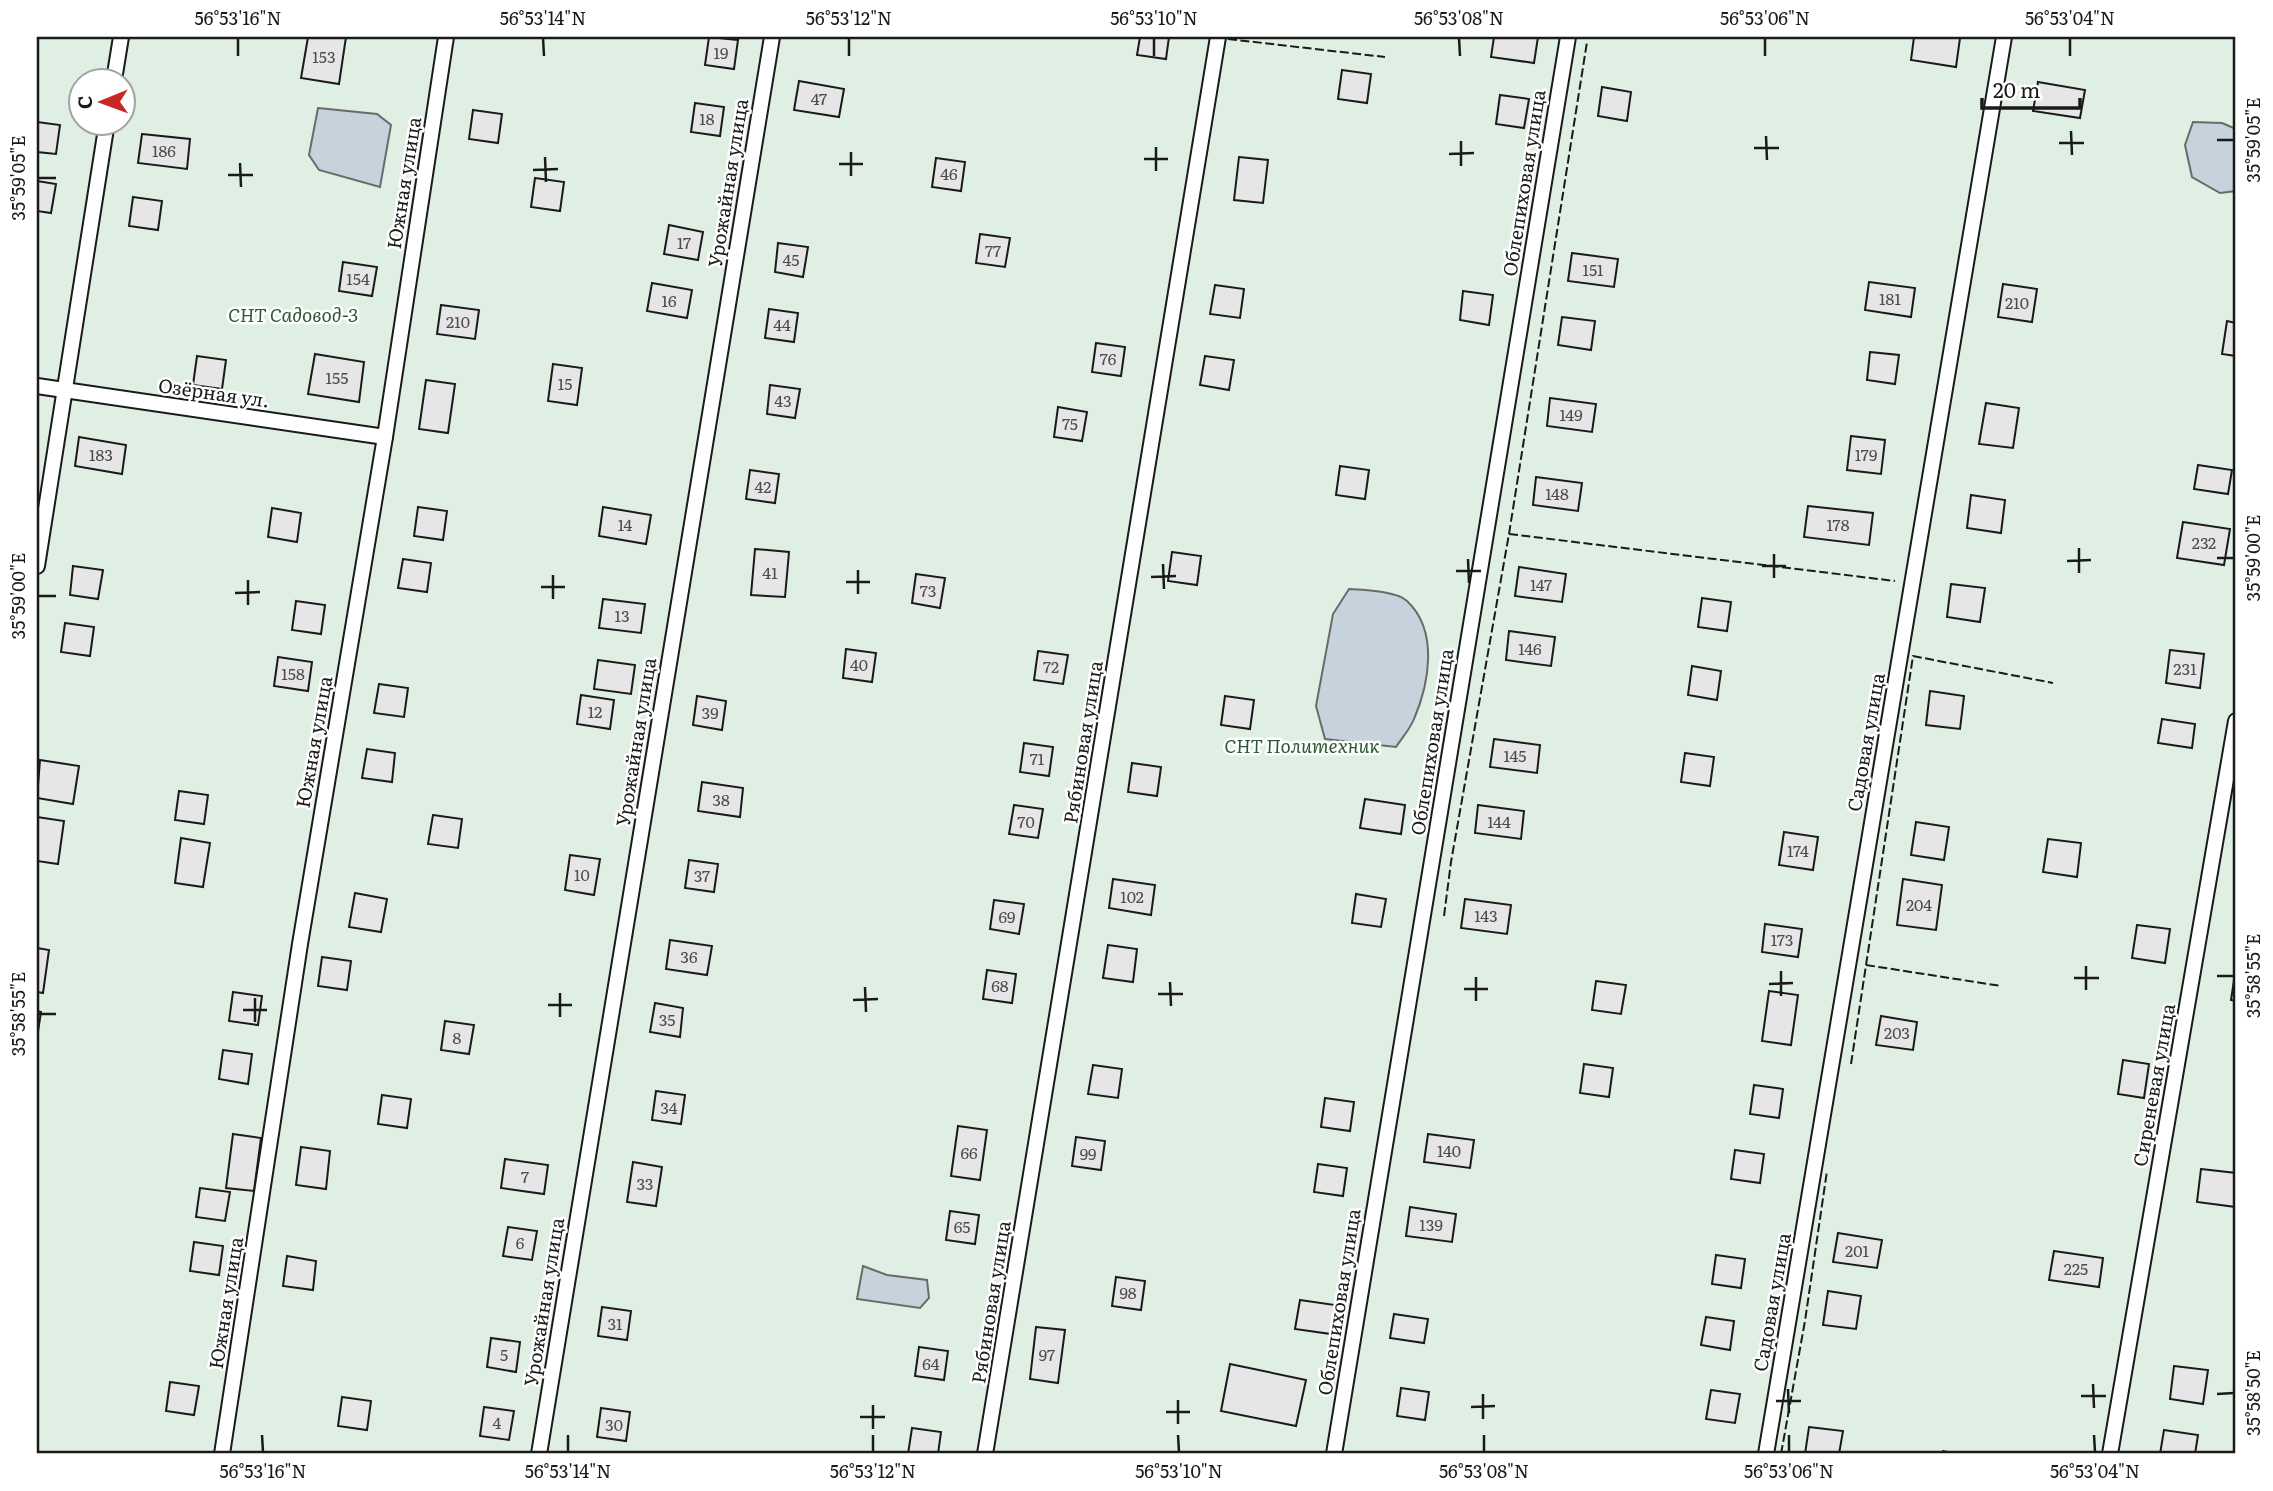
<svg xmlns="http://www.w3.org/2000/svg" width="2273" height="1491" font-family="Literata,serif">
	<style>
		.green { fill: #e0efe3; stroke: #6a6a6a; stroke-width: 2; fill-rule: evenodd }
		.water { fill: #c6d2dc; stroke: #6a6a6a; stroke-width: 2 }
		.building { fill: #e6e6e6; stroke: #1a1a1a; stroke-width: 2 }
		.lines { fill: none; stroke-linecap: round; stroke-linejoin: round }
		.lane-casing { stroke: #1a1a1a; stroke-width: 18 }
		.lane { stroke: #fff; stroke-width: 14 }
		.fence { stroke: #1a1a1a; stroke-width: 2; stroke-dasharray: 9 3.5; stroke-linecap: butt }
		.ticks { fill: none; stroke: #1a1a1a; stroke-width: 2.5 }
		.labels { text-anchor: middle; stroke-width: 5; stroke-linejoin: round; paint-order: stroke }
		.number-label { font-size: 16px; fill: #4d4d4d }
		.street-label { font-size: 19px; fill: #1a1a1a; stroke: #fff }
		.park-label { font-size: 19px; font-style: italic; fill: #2b5a34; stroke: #fff }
		.neatline { fill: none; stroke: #1a1a1a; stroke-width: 2.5 }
		.ticks-label { font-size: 18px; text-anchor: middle; fill: #1a1a1a }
	</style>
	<rect width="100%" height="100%" fill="#fff"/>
	<path class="green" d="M37 37H2236V1454H37ZM80 80H122V122H80Z"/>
	<g class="water">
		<polygon points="318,108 377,114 391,125 380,187 319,170 309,155"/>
		<polygon points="2193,122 2222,123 2236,129 2236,191 2220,193 2192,177 2185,145"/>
		<path d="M1349 589C1364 590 1396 591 1407 601 1439 631 1429 684 1414 719 1410 729 1402 738 1396 747L1325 739 1316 706 1333 614Z"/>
		<polygon points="863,1266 887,1275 927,1280 929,1298 920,1308 857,1299"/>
	</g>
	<g class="building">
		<polygon points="308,37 346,37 339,84 301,78"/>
		<polygon points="709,37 738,40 734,69 705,65"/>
		<polygon points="1140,37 1169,37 1166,59 1137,55"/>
		<polygon points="1494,37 1538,37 1534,63 1491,57"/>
		<polygon points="1914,37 1960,38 1956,67 1911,60"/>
		<polygon points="1342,70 1371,74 1367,103 1338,99"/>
		<polygon points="799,81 844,89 839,117 794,110"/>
		<polygon points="2038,82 2085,90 2080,118 2033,111"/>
		<polygon points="1602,87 1631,92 1627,121 1598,116"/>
		<polygon points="1500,95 1529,99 1524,128 1496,124"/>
		<polygon points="695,103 724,107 720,136 691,132"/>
		<polygon points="473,110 502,114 498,143 469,139"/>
		<polygon points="37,122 60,125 56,154 37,152"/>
		<polygon points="142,134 190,139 187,169 138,163"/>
		<polygon points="1239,157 1268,160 1263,203 1234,200"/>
		<polygon points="936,158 965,162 961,191 932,187"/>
		<polygon points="535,178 564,182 560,211 531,207"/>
		<polygon points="37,181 56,184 51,213 37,211"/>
		<polygon points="133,197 162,201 158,230 129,226"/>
		<polygon points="669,225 703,232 698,260 664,254"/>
		<polygon points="980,234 1010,238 1005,267 976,263"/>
		<polygon points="778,243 808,247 803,277 775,272"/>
		<polygon points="1572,253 1618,259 1614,287 1568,281"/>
		<polygon points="343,262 377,267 372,296 339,291"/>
		<polygon points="1869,282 1915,288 1911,317 1865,310"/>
		<polygon points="652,283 692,290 687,318 647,311"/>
		<polygon points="2003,284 2037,289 2032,322 1998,317"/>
		<polygon points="1215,285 1244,289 1240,318 1210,314"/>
		<polygon points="1463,291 1493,295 1489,325 1460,320"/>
		<polygon points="441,305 479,310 475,339 437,334"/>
		<polygon points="769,309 798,313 794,342 765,338"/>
		<polygon points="1562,317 1595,321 1591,350 1558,345"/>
		<polygon points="2227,321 2236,323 2236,356 2222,354"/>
		<polygon points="1096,343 1125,347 1121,376 1092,372"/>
		<polygon points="1870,352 1899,355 1895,384 1867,380"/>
		<polygon points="315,354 364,362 359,402 308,394"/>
		<polygon points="197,356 226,360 222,389 193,385"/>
		<polygon points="1205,356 1234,360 1229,390 1200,385"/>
		<polygon points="553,364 582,368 577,405 548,401"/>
		<polygon points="426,380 455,384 448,433 419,429"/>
		<polygon points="770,385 800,389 795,418 767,414"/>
		<polygon points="1550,398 1596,404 1592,432 1547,426"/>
		<polygon points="1986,403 2019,408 2013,448 1979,444"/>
		<polygon points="1058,407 1087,412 1082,441 1054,437"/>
		<polygon points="1851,436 1885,440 1881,474 1847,470"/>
		<polygon points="79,437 126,445 122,474 75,466"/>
		<polygon points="2198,465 2232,470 2228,494 2194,489"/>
		<polygon points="1340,466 1369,470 1365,499 1336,495"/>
		<polygon points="750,470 779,474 775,503 746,499"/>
		<polygon points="1536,477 1582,483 1578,511 1533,505"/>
		<polygon points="1971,495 2005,500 2001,533 1967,528"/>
		<polygon points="1808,506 1873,513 1869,545 1804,537"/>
		<polygon points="418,507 447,511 443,540 414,536"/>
		<polygon points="603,507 651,515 646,544 599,536"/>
		<polygon points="272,508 301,513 297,542 268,537"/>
		<polygon points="2183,522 2230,529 2224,565 2177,558"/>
		<polygon points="755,549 789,552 785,597 751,595"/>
		<polygon points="1172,552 1201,556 1197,585 1168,581"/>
		<polygon points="403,559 431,563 427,592 398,588"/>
		<polygon points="73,566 103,570 98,599 70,595"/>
		<polygon points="1519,567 1566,574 1562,602 1515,596"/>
		<polygon points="916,574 945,578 940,608 912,603"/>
		<polygon points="1951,584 1985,588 1980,622 1947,617"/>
		<polygon points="1702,598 1731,602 1727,631 1698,627"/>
		<polygon points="603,599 645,604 641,633 599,628"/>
		<polygon points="296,601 325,605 321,634 292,630"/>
		<polygon points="65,623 94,627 90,656 61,652"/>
		<polygon points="1509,631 1555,637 1551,666 1506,660"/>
		<polygon points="846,649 876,653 872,682 843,678"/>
		<polygon points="2170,650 2204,654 2200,688 2166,683"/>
		<polygon points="1038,651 1068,655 1063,684 1034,680"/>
		<polygon points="278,657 312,662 308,691 274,686"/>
		<polygon points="598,660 635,665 631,694 594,689"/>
		<polygon points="1692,666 1721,671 1717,700 1688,695"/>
		<polygon points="379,684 408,688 404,717 374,713"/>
		<polygon points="1930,691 1964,696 1960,729 1926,725"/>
		<polygon points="581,695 614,700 610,729 577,724"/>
		<polygon points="697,696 726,701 722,730 693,725"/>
		<polygon points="1225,696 1254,700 1250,729 1221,725"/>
		<polygon points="2162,719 2195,724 2192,748 2158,743"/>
		<polygon points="1494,739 1540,745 1537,773 1490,767"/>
		<polygon points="1024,743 1053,747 1049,776 1020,772"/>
		<polygon points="367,749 395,753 392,782 362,778"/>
		<polygon points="1685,753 1714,757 1710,786 1681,782"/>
		<polygon points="40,760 79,766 73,804 37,798"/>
		<polygon points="1132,763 1161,767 1157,796 1128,792"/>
		<polygon points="702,782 743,788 740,817 698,811"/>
		<polygon points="179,791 208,795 204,824 175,820"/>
		<polygon points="1365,799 1405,805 1401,834 1360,828"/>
		<polygon points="1014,805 1043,809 1038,838 1009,834"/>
		<polygon points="1478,805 1524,811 1521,839 1475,833"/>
		<polygon points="433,815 462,819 458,848 428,844"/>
		<polygon points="37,817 64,821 58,864 37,861"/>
		<polygon points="1916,822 1949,827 1944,860 1911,855"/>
		<polygon points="1784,832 1818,837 1813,870 1779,865"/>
		<polygon points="181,838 210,843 203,887 175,883"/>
		<polygon points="2048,839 2081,843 2077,877 2043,872"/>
		<polygon points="570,855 600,859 594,895 565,890"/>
		<polygon points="689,860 718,864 714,892 685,888"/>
		<polygon points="1113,879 1155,885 1151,915 1109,908"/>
		<polygon points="1903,879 1942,885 1936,930 1897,925"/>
		<polygon points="355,893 387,899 381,932 349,927"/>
		<polygon points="1356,894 1386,899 1381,927 1352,923"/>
		<polygon points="1465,899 1511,905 1507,934 1461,928"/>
		<polygon points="994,900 1024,904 1019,934 990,929"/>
		<polygon points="1765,924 1802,929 1798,957 1762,952"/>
		<polygon points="2137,925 2170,929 2165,963 2132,958"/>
		<polygon points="670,940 712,946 707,975 666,969"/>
		<polygon points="1108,945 1137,949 1133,982 1103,978"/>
		<polygon points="37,948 49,950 43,993 37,992"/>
		<polygon points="322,957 351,961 347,990 318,986"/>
		<polygon points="2236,967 2236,1001 2231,1000"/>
		<polygon points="987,970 1016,974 1012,1003 983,999"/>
		<polygon points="1596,981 1626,985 1621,1014 1592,1010"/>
		<polygon points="1769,991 1798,995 1791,1045 1762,1041"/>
		<polygon points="233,992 262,996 258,1025 229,1021"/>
		<polygon points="655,1003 683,1008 680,1037 650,1032"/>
		<polygon points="37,1011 41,1012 37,1038"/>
		<polygon points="1881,1016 1917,1022 1913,1050 1876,1045"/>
		<polygon points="445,1021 474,1025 469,1054 441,1050"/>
		<polygon points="223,1050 252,1054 248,1084 219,1079"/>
		<polygon points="2123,1060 2149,1064 2144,1098 2118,1094"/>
		<polygon points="1584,1064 1613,1068 1609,1097 1580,1093"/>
		<polygon points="1093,1065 1122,1069 1118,1098 1088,1094"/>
		<polygon points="1754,1085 1783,1089 1779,1118 1750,1114"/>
		<polygon points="656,1091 685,1095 681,1124 652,1120"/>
		<polygon points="382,1095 411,1099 407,1128 378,1124"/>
		<polygon points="1325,1098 1354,1102 1350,1131 1321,1127"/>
		<polygon points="958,1126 987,1130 980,1180 951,1176"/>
		<polygon points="233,1134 261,1138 254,1191 226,1188"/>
		<polygon points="1428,1134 1474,1140 1470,1168 1424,1162"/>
		<polygon points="1076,1137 1105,1141 1101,1170 1072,1166"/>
		<polygon points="301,1147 330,1151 326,1189 296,1185"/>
		<polygon points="1735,1150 1764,1154 1760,1183 1731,1179"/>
		<polygon points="505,1159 548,1165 544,1194 501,1188"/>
		<polygon points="633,1162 662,1167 656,1206 627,1202"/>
		<polygon points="1318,1164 1347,1168 1343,1196 1314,1192"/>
		<polygon points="2201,1169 2236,1173 2236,1207 2197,1202"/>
		<polygon points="200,1188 230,1192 225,1221 196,1217"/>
		<polygon points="1410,1207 1456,1214 1452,1242 1406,1236"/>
		<polygon points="950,1211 979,1215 975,1244 946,1240"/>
		<polygon points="508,1227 537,1231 532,1260 503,1256"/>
		<polygon points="1838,1233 1882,1240 1877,1268 1833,1262"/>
		<polygon points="194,1242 223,1246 219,1275 190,1271"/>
		<polygon points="2054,1251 2103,1258 2099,1287 2049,1280"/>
		<polygon points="1716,1255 1745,1259 1741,1288 1712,1284"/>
		<polygon points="287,1256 316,1261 313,1290 283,1286"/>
		<polygon points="1116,1277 1145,1281 1141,1310 1112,1306"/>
		<polygon points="1828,1291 1861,1296 1856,1329 1823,1325"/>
		<polygon points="1300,1300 1335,1305 1331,1334 1295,1329"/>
		<polygon points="602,1307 631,1311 627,1340 598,1336"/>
		<polygon points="1394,1314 1428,1319 1424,1343 1390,1338"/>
		<polygon points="1706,1317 1734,1321 1730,1350 1701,1345"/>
		<polygon points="1036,1327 1065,1330 1058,1383 1030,1379"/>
		<polygon points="491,1338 520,1342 516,1372 487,1367"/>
		<polygon points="919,1347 948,1351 944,1380 915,1376"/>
		<polygon points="1230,1364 1306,1380 1296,1426 1221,1411"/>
		<polygon points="2174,1366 2208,1370 2203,1404 2170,1399"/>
		<polygon points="170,1382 199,1386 194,1415 166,1411"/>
		<polygon points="1401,1388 1429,1392 1425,1420 1397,1416"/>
		<polygon points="1711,1390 1740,1394 1735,1423 1706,1419"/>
		<polygon points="342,1397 371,1401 367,1430 338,1426"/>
		<polygon points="484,1407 514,1411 509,1440 480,1436"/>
		<polygon points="601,1408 630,1412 626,1441 597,1437"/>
		<polygon points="1809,1427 1843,1431 1839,1454 1805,1454"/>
		<polygon points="912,1428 941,1432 938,1454 908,1454"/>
		<polygon points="2164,1430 2198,1435 2195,1454 2160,1454"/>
	</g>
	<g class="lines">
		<defs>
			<g id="lane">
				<polyline points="114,80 121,37"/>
				<polyline points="37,386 385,437"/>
				<polyline points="37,566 107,122"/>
				<polyline points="222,1454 300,944 385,437 446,37"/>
				<polyline points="539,1454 772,37"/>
				<polyline points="985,1454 1218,37"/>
				<polyline points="1334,1454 1568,37"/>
				<polyline points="1766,1454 2004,37"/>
				<polyline points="2110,1454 2236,721"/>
			</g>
		</defs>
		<use href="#lane" class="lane-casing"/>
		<use href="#lane" class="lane"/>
		<g class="fence">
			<polyline points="1228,39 1385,57"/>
			<polyline points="1509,534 1895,581"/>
			<polyline points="1444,916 1451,862 1509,534 1587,42"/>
			<polyline points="1866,965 2001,986"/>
			<polyline points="1851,1064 1913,656 2053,683"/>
			<polyline points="1942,1451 1960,1454"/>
			<polyline points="1781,1454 1805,1321 1827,1171"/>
		</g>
	</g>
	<path class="ticks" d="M238 38V56M543 38 544 56M849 38V56M1154 38V56M1459 38 1460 56M1765 38V56M2070 38V56M2071 131 2072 155M1766 136 1767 160M2217 140H2234M1461 141V166M2059 143H2084M1156 147V171M1754 148H1779M851 152V176M1449 154 1474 153M545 157 546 182M1144 159H1168M240 163 241 187M839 164H863M533 170 558 169M228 175H253M38 178H56M2079 548V573M1774 554V578M2217 558H2234M1468 559 1469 583M2067 561 2091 560M1163 564 1164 589M1762 566H1786M858 570V594M1456 571H1481M553 575V599M1151 577 1176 576M248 580V605M846 582H870M541 587H565M235 593 260 592M38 596H56M2086 966V990M1781 971V996M2217 976H2234M1476 977V1001M2074 978H2099M1170 982 1171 1006M1769 984 1793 983M865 987 866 1012M1464 989H1488M560 993V1017M1158 994H1183M255 998V1022M853 1000 878 999M548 1005H572M243 1010H267M38 1014H56M2093 1384 2094 1408M1788 1389 1789 1413M1483 1394V1419M2217 1394 2234 1393M2081 1396H2106M1178 1400V1424M1776 1401H1801M873 1405V1429M1471 1407 1495 1406M1166 1412H1190M860 1417H885M262 1435 263 1452M568 1435V1452M873 1435V1452M1178 1435 1179 1452M1484 1435V1452M1789 1435V1452M2094 1435 2095 1452"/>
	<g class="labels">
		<g class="number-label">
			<text x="721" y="59">19</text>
			<text x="324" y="63">153</text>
			<text x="819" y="105">47</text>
			<text x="707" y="125">18</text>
			<text x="164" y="157">186</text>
			<text x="949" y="180">46</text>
			<text x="684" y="249">17</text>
			<text x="993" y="257">77</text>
			<text x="791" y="266">45</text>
			<text x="1593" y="276">151</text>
			<text x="358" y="285">154</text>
			<text x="1890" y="305">181</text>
			<text x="669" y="307">16</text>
			<text x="2017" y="309">210</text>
			<text x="458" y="328">210</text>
			<text x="782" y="331">44</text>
			<text x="1108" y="365">76</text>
			<text x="337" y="384">155</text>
			<text x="565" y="390">15</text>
			<text x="783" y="407">43</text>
			<text x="1571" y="421">149</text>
			<text x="1070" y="430">75</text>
			<text x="101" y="461">183</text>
			<text x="1866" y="461">179</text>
			<text x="763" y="493">42</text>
			<text x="1557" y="500">148</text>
			<text x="625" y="531">14</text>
			<text x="1838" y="531">178</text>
			<text x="2204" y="549">232</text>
			<text x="770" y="579">41</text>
			<text x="1541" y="591">147</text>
			<text x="928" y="597">73</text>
			<text x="622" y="622">13</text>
			<text x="1530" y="655">146</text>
			<text x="859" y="671">40</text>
			<text x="1051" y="673">72</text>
			<text x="2185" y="675">231</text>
			<text x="293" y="680">158</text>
			<text x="595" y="718">12</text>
			<text x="710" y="719">39</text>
			<text x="1515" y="762">145</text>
			<text x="1037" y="765">71</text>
			<text x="721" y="806">38</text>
			<text x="1026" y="828">70</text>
			<text x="1499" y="828">144</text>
			<text x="1798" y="857">174</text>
			<text x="582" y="881">10</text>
			<text x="702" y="882">37</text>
			<text x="1132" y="903">102</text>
			<text x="1919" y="911">204</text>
			<text x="1486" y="922">143</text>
			<text x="1007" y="923">69</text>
			<text x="1782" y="946">173</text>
			<text x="689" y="963">36</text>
			<text x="1000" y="992">68</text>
			<text x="667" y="1026">35</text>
			<text x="1897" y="1039">203</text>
			<text x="457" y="1044">8</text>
			<text x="669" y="1114">34</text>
			<text x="1449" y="1157">140</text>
			<text x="969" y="1159">66</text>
			<text x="1088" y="1160">99</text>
			<text x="525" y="1183">7</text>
			<text x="645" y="1190">33</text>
			<text x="1431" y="1231">139</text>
			<text x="962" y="1233">65</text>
			<text x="520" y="1249">6</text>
			<text x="1857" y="1257">201</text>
			<text x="2076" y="1275">225</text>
			<text x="1128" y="1299">98</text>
			<text x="615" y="1330">31</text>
			<text x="504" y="1361">5</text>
			<text x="1047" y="1361">97</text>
			<text x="931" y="1370">64</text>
			<text x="497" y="1429">4</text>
			<text x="614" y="1431">30</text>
		</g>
		<g class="street-label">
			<text transform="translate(404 183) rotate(-81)" y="7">Южная улица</text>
			<text transform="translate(728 183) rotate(-81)" y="7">Урожайная улица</text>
			<text transform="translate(1524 183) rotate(-81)" y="7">Облепиховая улица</text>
			<text transform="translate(214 393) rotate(8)" y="7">Озёрная ул.</text>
			<text transform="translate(314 742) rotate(-80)" y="7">Южная улица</text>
			<text transform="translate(636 742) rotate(-81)" y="7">Урожайная улица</text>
			<text transform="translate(1083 742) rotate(-81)" y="7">Рябиновая улица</text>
			<text transform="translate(1432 742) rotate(-81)" y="7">Облепиховая улица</text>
			<text transform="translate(1866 742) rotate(-80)" y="7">Садовая улица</text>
			<text transform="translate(2154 1085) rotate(-80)" y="7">Сиреневая улица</text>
			<text transform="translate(544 1302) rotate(-81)" y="7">Урожайная улица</text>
			<text transform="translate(991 1302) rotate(-81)" y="7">Рябиновая улица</text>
			<text transform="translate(1339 1302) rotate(-81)" y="7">Облепиховая улица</text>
			<text transform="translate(1772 1302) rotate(-80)" y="7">Садовая улица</text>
			<text transform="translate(226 1303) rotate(-81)" y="7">Южная улица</text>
		</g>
		<g class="park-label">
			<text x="293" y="322">СНТ Садовод-3</text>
			<text x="1302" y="753">СНТ Политехник</text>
		</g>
	</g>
	<rect width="2273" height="1491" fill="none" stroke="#ffffff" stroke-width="77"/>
	<g transform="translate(102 102) rotate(269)"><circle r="33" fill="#ffffff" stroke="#a3a3a3" stroke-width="2"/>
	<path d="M0-5L12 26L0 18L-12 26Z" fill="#c62828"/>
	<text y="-10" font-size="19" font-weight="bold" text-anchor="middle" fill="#1a1a1a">С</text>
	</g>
	<path d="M1982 98v10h98v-10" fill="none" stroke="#1a1a1a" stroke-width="3.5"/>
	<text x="1993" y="98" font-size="21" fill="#1a1a1a" stroke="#ffffff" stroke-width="5" paint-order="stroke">20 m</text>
	<rect x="38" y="38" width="2196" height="1414" class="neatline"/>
	<g class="ticks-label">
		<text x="238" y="25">56°53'16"N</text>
		<text x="543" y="25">56°53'14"N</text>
		<text x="849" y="25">56°53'12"N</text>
		<text x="1154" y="25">56°53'10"N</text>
		<text x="1459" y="25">56°53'08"N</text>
		<text x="1765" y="25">56°53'06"N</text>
		<text x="2070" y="25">56°53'04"N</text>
		<text transform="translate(2254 140) rotate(-90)" y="6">35°59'05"E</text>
		<text transform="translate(19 178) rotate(-90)" y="6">35°59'05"E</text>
		<text transform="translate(2254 558) rotate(-90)" y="6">35°59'00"E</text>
		<text transform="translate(19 596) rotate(-90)" y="6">35°59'00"E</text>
		<text transform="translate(2254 976) rotate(-90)" y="6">35°58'55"E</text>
		<text transform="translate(19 1014) rotate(-90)" y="6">35°58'55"E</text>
		<text transform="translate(2254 1393) rotate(-90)" y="6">35°58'50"E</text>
		<text x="263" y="1478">56°53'16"N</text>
		<text x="568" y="1478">56°53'14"N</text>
		<text x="873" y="1478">56°53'12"N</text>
		<text x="1179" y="1478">56°53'10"N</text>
		<text x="1484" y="1478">56°53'08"N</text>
		<text x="1789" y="1478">56°53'06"N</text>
		<text x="2095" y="1478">56°53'04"N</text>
	</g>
</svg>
